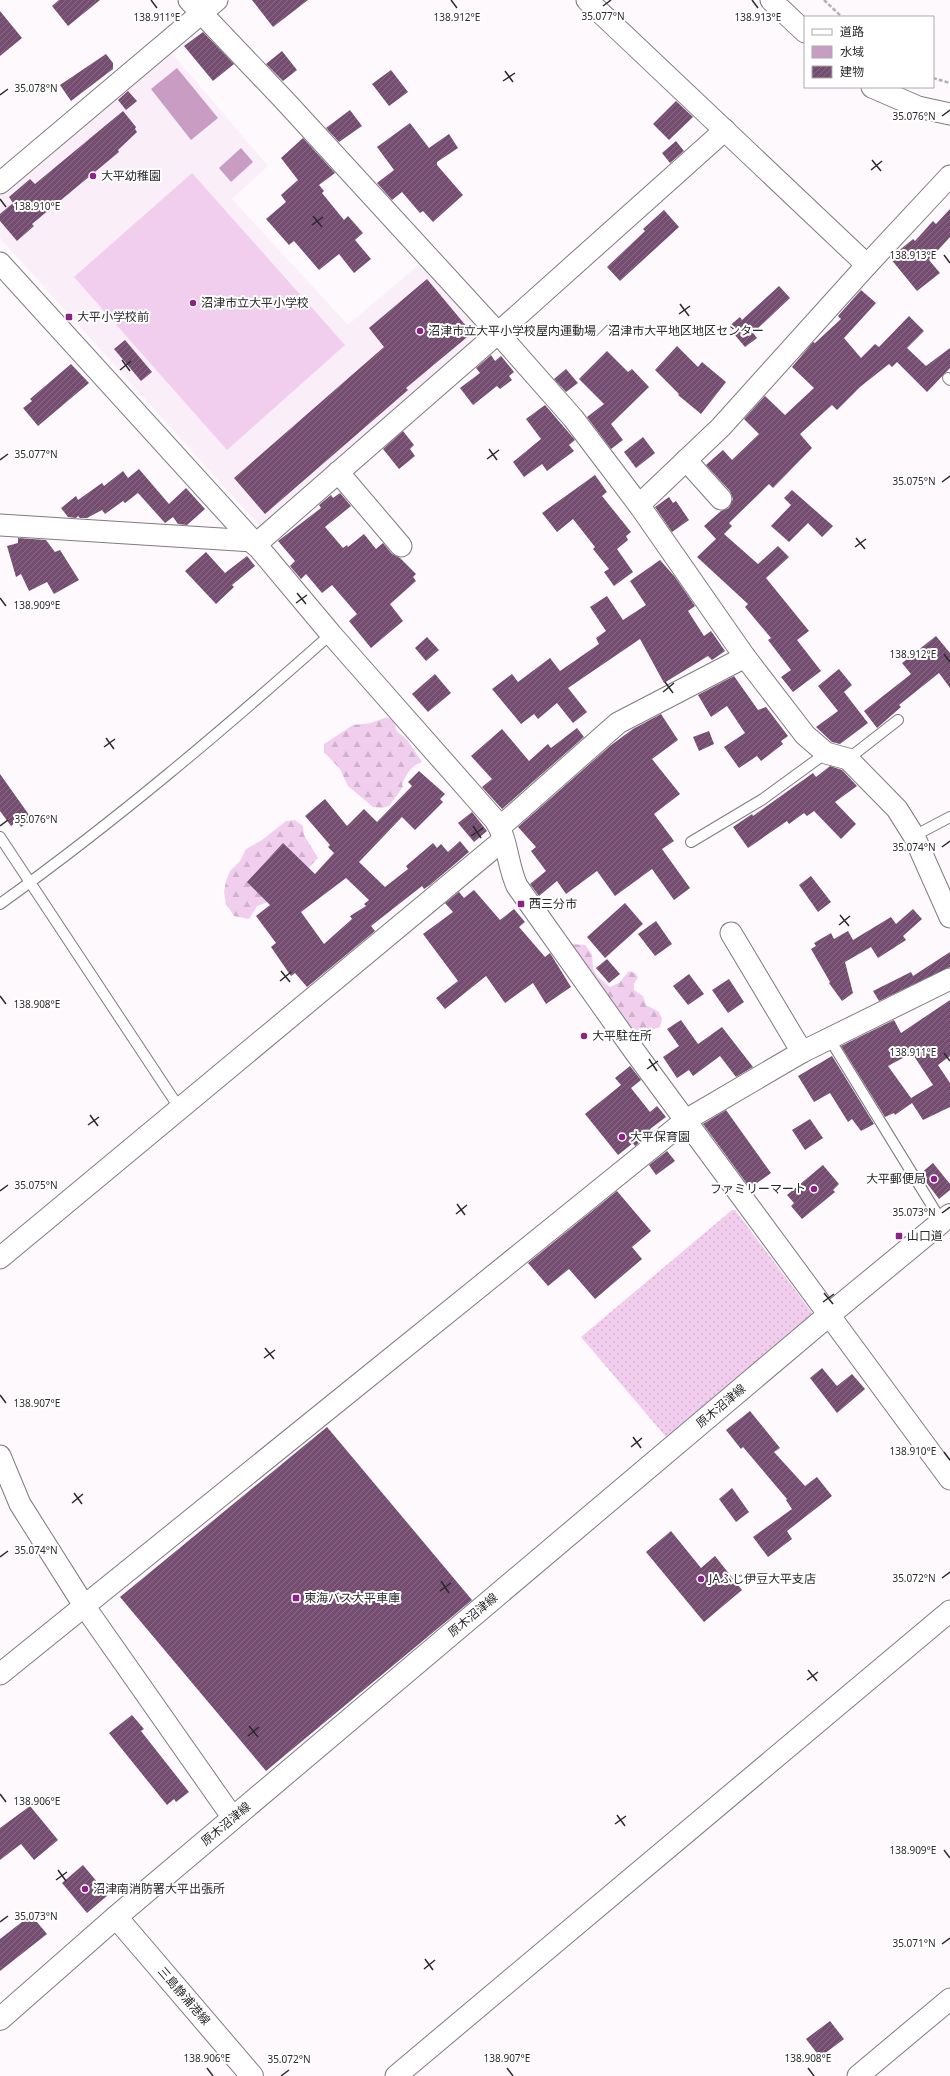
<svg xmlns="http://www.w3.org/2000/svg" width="950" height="2076" font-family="'Noto Sans','Noto Sans JP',sans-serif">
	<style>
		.built { fill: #faeef8 }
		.grass { fill: url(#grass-dots) }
		.forest { fill: url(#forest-firs) }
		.pitch { fill: #f2ceee }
		.water { fill: #c89cc3 }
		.building { fill: url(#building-hatch); fill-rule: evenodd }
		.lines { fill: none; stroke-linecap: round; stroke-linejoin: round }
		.service-casing { stroke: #807b7f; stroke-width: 12 }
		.minor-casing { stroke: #807b7f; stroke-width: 23 }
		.secondary-casing { stroke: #807b7f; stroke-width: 24 }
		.path { stroke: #b3afb3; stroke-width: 2.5; stroke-dasharray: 4 2; stroke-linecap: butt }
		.service { stroke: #fff; stroke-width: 10 }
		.minor { stroke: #fff; stroke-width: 21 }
		.secondary { stroke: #fff; stroke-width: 22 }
		.ticks { fill: none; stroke: #2c2a2c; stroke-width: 1.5 }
		.poi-dot { fill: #8c2287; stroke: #fff; stroke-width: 1.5 }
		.labels { text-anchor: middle; stroke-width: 4; stroke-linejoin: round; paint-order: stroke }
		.poi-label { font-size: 12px; fill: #2c2a2c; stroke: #fff; text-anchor: start }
		.street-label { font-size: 12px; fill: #2c2a2c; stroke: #fff }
		.ticks-label { font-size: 10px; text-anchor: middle; fill: #2c2a2c; stroke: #fff; stroke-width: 4; stroke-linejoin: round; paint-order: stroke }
	</style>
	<defs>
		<pattern id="grass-dots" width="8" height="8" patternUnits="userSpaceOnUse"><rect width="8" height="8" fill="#f2ceee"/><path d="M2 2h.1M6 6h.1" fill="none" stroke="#d0b1cc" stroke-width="1.8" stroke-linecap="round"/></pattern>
		<pattern id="forest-firs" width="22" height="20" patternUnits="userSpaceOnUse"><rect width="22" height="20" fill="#f2ceee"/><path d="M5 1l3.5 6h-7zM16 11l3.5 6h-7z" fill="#d0b1cc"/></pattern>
		<pattern id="building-hatch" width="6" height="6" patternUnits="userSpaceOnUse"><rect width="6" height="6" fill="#744d70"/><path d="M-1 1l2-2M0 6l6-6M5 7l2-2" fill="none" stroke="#876a84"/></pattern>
	</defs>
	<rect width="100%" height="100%" fill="#fef9fd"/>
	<polygon class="built" points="169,50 268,166 232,199 348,325 422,262 488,334 264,531 0,238 0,194"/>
	<polygon class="grass" points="732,1210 735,1210 813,1314 666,1437 581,1337"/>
	<g class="forest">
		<path d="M387 717 395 722 396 730 408 741 422 762C411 766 407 773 402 784L403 787 389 806 382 808 373 807 348 786 340 769 324 752V744L353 725 371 723Z"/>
		<polygon points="295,820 303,826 304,835 318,858 292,885 271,901 257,906 249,919 234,916 226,904 224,892 226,881 230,871 240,861 246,849 262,840 286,821"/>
		<polygon points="571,944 585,945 592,954 593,969 598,977 610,987 619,983 629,971 635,973 638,977 634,984 634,990 643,996 646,1005 659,1012 662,1019 660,1027 644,1033 640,1037 633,1037 568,948"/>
	</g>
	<polygon class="pitch" points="192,173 345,345 227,450 74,277"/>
	<g class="water">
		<polygon points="177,68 218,118 191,140 151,89"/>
		<polygon points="241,148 253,162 231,182 219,168"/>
	</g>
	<g class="building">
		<polygon points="59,0 100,0 68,26 52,6"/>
		<polygon points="252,0 308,0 273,27"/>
		<polygon points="0,11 22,38 0,56"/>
		<polygon points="203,32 234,64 213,81 184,46"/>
		<polygon points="282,51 297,70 283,81 266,64"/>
		<polygon points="106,54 113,63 113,69 71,101 60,85"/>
		<polygon points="391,70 408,92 389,106 372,84"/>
		<polygon points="128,91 137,101 126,110 118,100"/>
		<polygon points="676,101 693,117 669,140 653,124"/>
		<polygon points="350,110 362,126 339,142 326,128"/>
		<polygon points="123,111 136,127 135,129 137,132 118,150 119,152 32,224 34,226 17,241 0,221 0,214 13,203 9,197 30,179 35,184"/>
		<polygon points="410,123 429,148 449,134 458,148 437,162 437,165 463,195 433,222 423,211 420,213 402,192 392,200 377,183 394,170 377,147"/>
		<polygon points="303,138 335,173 319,185 324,191 322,193 344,220 348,216 363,233 355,240 371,259 354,273 339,254 319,270 294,241 289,245 266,219 286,202 281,195 298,180 281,158"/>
		<polygon points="676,141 684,151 670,163 662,153"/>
		<polygon points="950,209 950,237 929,260 940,273 917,291 890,258 913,239 915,241 933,221 936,224"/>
		<polygon points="664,210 679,227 620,281 607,267 645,231 643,229"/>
		<polygon points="427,279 472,333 406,388 408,390 265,514 234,478 384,347 369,328"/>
		<polygon points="779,286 790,298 753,333 757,338 745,347 728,327 740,317 742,320"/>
		<polygon points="861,290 876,303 844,338 861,358 875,344 879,347 909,316 924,331 907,348 926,366 950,348 950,368 927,392 897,362 892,367 889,364 860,387 837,410 832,405 800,434 812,448 773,488 769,484 729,523 732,526 724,534 758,564 778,546 789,557 766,578 809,631 797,640 821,671 793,692 781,677 791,670 768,640 771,638 745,607 748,604 697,557 716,539 704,526 721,511 729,508 733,499 730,491 706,465 723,450 732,460 759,434 744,419 765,396 785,415 814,388 792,367 813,342 815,343 841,319 838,316"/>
		<polygon points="125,340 152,372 141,381 114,349"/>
		<polygon points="677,346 698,367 702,362 726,382 701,414 678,395 679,394 655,370"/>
		<polygon points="607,351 628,372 632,369 649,387 611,424 623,440 611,449 587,417 604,404 579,379"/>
		<polygon points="491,355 495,361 501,356 514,372 509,376 512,380 500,389 497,386 473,405 460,388 480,373 476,368"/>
		<polygon points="71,364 89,383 38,426 23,408 32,401 30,399"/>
		<polygon points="566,369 578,383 566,392 554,379"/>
		<polygon points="545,405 575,440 569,445 574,451 547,471 542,464 524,477 513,462 541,439 526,419"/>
		<polygon points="403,431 414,445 410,449 415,456 399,469 383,449"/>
		<polygon points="643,437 655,453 636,468 624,452"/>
		<polygon points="139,469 169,504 186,488 205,509 187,525 178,524 173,517 165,523 138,493 125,503 123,501 105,514 102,510 87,518 80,518 78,516 76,518 68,517 61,508 76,496 78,500 102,483 104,486 123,471 128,478"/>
		<polygon points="595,475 607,492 602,496 631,532 626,536 628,540 617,549 633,572 614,586 604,572 609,569 593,549 595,547 573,519 557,532 542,513"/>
		<polygon points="792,490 833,526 822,537 808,523 789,542 771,526 791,505 784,498"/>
		<polygon points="340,493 351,506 325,527 343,548 347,545 348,547 364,534 376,549 383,543 392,554 400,558 416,574 413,577 416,581 390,604 403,621 371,648 349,621 357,614 332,585 322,593 306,574 301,579 290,566 295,561 278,541 321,508 319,505 331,495 333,498"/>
		<polygon points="669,497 673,503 676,501 689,520 672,532 655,507"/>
		<polygon points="18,538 46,540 55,552 60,550 79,580 54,594 47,582 29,591 21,574 16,577 7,546 18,543"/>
		<polygon points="206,552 225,573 247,556 255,566 232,585 234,587 216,604 185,571"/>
		<polygon points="660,560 675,577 695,606 688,611 704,636 711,631 725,651 712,660 708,656 664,683 640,639 568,688 587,712 573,723 557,703 538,719 534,714 521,724 492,689 512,674 518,682 550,658 560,671 599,644 596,638 606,631 590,607 607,596 623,620 646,605 630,581"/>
		<polygon points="936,636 950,653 950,688 939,673 899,705 901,707 877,728 864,711 911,674 902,663"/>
		<polygon points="427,637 439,650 426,661 415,648"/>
		<polygon points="839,669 852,685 844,692 868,723 840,744 832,742 816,727 838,711 818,686"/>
		<polygon points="435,674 451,693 428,712 412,694"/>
		<polygon points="734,676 758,710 766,707 788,736 781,741 783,744 761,761 757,756 739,768 724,747 745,733 727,706 711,717 698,695"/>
		<polygon points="661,714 678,740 652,759 680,794 654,814 674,841 662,849 690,888 674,900 652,869 615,896 597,871 566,894 557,881 539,896 530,884 546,871 531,851 536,847 518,827 610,746 633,729"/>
		<polygon points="577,728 584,737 502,809 482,787 492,779 471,756 502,729 529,761 548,744 551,748"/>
		<polygon points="709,731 714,744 699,751 693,737"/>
		<polygon points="830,766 842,770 857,786 835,802 856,824 841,839 814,811 807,816 804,813 789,824 787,821 748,848 733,827 752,814 753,816 813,773 816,777"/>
		<path d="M419 771 445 794 440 799 443 802 415 830 402 817 359 862 385 887 408 869 406 866 433 843 437 848 441 844 448 852 460 841 469 852 430 885 424 889 422 886 371 926 375 931 307 987 295 973 291 976 271 947 276 943 256 916 270 905 247 882 283 843 315 874 334 853 328 847 330 845 305 816 325 799 347 826 364 809 377 822 412 786 408 782ZM346 878 369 900 364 904 366 906 350 916 352 919 324 944 301 912Z"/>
		<polygon points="0,774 32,819 21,827 17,821 11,826 0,811"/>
		<polygon points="472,812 487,831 474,842 458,823"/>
		<polygon points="811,876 831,902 818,912 799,885"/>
		<polygon points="474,890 500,920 514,909 525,922 519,927 545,957 550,953 571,987 546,1004 533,983 505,1003 486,976 445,1009 436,998 458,981 423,934 453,912 445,903 459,892 464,898"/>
		<polygon points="625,903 643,924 605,958 587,937"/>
		<polygon points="913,909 922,919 903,936 906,940 878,958 871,947 845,962 853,993 842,1001 829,983 830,982 811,949 816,946 814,943 831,933 834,939 848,931 853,940 891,917 896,924"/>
		<polygon points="656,921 672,944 655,956 638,934"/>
		<polygon points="950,952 950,967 879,1001 873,991 911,972 913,976"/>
		<polygon points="607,959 620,974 609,983 596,968"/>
		<polygon points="689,974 704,994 688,1005 673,986"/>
		<polygon points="729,979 744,1002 728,1013 712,990"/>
		<path d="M950 1000V1056L938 1065 950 1083V1107L923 1120 912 1103 895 1115 894 1113 885 1117 841 1046 894 1020 901 1033ZM912 1053 933 1085 911 1098 888 1066Z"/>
		<polygon points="681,1020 698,1044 722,1027 753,1067 736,1077 720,1056 693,1076 689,1070 677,1078 663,1057 679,1046 667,1029"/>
		<polygon points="832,1056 874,1124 861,1131 852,1119 848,1122 830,1093 814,1102 798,1076"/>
		<polygon points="630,1066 641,1080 631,1088 650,1112 657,1106 666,1117 650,1129 652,1132 635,1146 633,1143 618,1155 585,1114 621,1085 615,1078"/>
		<polygon points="726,1110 771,1173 750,1188 703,1124"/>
		<polygon points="810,1119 823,1138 805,1150 792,1130"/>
		<polygon points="667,1151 675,1161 656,1175 649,1165"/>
		<polygon points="933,1163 950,1184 950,1190 939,1199 920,1174"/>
		<polygon points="823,1165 839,1184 833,1190 835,1192 802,1219 791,1206 794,1203 787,1195"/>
		<polygon points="617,1191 651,1231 632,1247 642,1259 595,1299 569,1269 548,1286 528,1263"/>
		<polygon points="822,1368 837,1386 852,1374 865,1389 837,1413 810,1378"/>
		<polygon points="750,1411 780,1448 774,1452 805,1486 817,1477 832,1496 787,1531 792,1539 768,1557 753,1537 792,1509 786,1500 787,1499 743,1447 741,1449 726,1430"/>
		<polygon points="327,1427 472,1600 266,1771 120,1597"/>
		<polygon points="732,1488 749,1512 736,1522 719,1499"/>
		<polygon points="671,1531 701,1568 715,1556 742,1590 704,1622 646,1552"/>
		<polygon points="132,1715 144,1729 141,1731 189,1792 176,1802 174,1799 167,1805 109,1733"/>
		<polygon points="30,1806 58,1840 34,1860 21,1844 0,1860 0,1828"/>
		<polygon points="83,1865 108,1895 87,1913 62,1883"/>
		<polygon points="31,1915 47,1934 0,1971 0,1939"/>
		<polygon points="830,2021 844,2039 820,2057 806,2039"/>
	</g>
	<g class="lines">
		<defs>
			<g id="service">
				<polyline points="948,378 950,380"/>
				<polyline points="848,759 898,720"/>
				<polyline points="914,836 950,817"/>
				<polyline points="0,837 180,1109"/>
				<polyline points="691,842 763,799 826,753"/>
				<path d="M0 904C116 821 224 729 331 634"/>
				<polyline points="829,1038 942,1222"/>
			</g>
			<g id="minor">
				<polyline points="189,0 286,102 498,333 573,418 639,505 745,657 805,735 826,753 848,759 897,809 914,836 950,917"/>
				<polyline points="587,0 867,265"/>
				<polyline points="771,0 805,32"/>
				<polyline points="872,87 918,107 950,114"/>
				<polyline points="0,183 217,0"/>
				<path d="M0 263 253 541 331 634 495 820C508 839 507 865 517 886L635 1052 950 1479"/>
				<polyline points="686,460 721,499"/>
				<polyline points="338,472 401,546"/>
				<polyline points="639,505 721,427 867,265 950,176"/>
				<polyline points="0,525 253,541"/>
				<polyline points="255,545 498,333 725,130"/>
				<polyline points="500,827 618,723 745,657"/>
				<polyline points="731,933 802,1052"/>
				<polyline points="0,1258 503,840"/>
				<polyline points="0,1456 20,1504 85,1607 233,1818"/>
				<polyline points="0,1674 686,1120 802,1052 950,979"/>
				<polyline points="396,2076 950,1611"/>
				<polyline points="858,2076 950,1999"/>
			</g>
			<g id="secondary">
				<polyline points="116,1917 252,2076"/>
				<polyline points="0,2019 116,1917 830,1314 950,1215"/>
			</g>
		</defs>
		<use href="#service" class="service-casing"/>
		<use href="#minor" class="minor-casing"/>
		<use href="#secondary" class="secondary-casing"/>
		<g class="path">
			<polyline points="824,0 842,17"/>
			<polyline points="933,78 950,83"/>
		</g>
		<use href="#service" class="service"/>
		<use href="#minor" class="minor"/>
		<use href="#secondary" class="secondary"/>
	</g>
	<path class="ticks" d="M151 0 157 8M451 0 457 8M752 0 758 8M603 6 611 0M505 71 513 82M503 81 515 73M0 95 8 89M942 116 950 110M872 160 881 171M871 170 882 161M0 199 6 207M313 216 322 227M312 225 323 217M944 255 950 263M680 304 689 316M679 314 690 306M122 360 130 371M120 370 131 361M489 449 497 460M487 459 499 450M0 460 8 454M942 482 950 476M856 538 865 549M855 547 866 539M297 593 306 604M0 598 6 606M296 603 307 595M944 654 950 662M665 682 673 693M663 692 674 683M106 738 114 749M104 747 115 739M0 826 8 820M473 826 481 838M471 836 483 828M942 847 950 841M840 915 849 926M839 925 850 916M281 971 290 982M280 981 291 972M0 996 6 1004M944 1053 950 1061M649 1059 657 1071M647 1069 658 1061M90 1115 98 1126M88 1125 99 1117M0 1191 8 1185M457 1204 465 1215M942 1213 950 1207M456 1214 467 1205M824 1293 833 1304M823 1302 834 1294M265 1348 274 1359M264 1358 275 1350M0 1395 6 1403M633 1437 641 1448M631 1447 642 1438M944 1452 950 1460M74 1493 82 1504M72 1503 83 1494M0 1557 8 1551M942 1578 950 1572M441 1581 449 1593M440 1591 451 1583M808 1670 817 1681M807 1680 818 1672M249 1726 258 1737M248 1736 259 1727M0 1794 6 1802M617 1815 625 1826M615 1824 626 1816M944 1850 950 1858M58 1870 66 1881M56 1880 67 1872M0 1922 8 1916M942 1944 950 1938M425 1959 433 1970M424 1969 435 1960M207 2068 213 2076M507 2068 513 2076M808 2068 814 2076M281 2076 289 2070"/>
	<g class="poi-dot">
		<circle cx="93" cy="176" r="4"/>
		<circle cx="193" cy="303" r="4"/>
		<rect x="65" y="313" width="8" height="8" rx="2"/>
		<circle cx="420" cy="331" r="4"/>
		<rect x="517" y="900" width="8" height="8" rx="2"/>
		<circle cx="584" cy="1036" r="4"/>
		<circle cx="622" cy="1137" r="4"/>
		<circle cx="934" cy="1179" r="4"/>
		<circle cx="814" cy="1189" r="4"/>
		<rect x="895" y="1232" width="8" height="8" rx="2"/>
		<circle cx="701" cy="1579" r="4"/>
		<rect x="292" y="1594" width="8" height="8" rx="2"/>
		<circle cx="85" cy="1889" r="4"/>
	</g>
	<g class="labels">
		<g class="poi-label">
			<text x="101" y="180">大平幼稚園</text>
			<text x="201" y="307">沼津市立大平小学校</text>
			<text x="77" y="321">大平小学校前</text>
			<text x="428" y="335">沼津市立大平小学校屋内運動場／沼津市大平地区地区センター</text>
			<text x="529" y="908">西三分市</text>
			<text x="592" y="1040">大平駐在所</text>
			<text x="630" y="1141">大平保育園</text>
			<text x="926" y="1183" text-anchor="end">大平郵便局</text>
			<text x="806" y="1193" text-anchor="end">ファミリーマート</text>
			<text x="907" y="1240">山口道</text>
			<text x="709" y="1583">JAふじ伊豆大平支店</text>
			<text x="304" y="1602">東海バス大平車庫</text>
			<text x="93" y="1893">沼津南消防署大平出張所</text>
		</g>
		<g class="street-label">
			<text transform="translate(721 1406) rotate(-40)" y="4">原木沼津線</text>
			<text transform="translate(473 1615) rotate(-40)" y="4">原木沼津線</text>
			<text transform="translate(226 1824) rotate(-40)" y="4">原木沼津線</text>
			<text transform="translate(184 1996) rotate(49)" y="4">三島静浦港線</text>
		</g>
	</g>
	<g class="ticks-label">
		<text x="603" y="20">35.077°N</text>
		<text x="157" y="21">138.911°E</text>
		<text x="457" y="21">138.912°E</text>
		<text x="758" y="21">138.913°E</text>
		<text x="36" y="92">35.078°N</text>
		<text x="914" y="120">35.076°N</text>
		<text x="37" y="210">138.910°E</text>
		<text x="913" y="259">138.913°E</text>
		<text x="36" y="458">35.077°N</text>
		<text x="914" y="485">35.075°N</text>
		<text x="37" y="609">138.909°E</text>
		<text x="913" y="658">138.912°E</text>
		<text x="36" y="823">35.076°N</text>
		<text x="914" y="851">35.074°N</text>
		<text x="37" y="1008">138.908°E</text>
		<text x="913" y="1056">138.911°E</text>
		<text x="36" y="1189">35.075°N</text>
		<text x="914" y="1216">35.073°N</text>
		<text x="37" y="1407">138.907°E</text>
		<text x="913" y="1455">138.910°E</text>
		<text x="36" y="1554">35.074°N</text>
		<text x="914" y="1582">35.072°N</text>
		<text x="37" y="1805">138.906°E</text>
		<text x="913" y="1854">138.909°E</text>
		<text x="36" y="1920">35.073°N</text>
		<text x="914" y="1947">35.071°N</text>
		<text x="207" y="2062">138.906°E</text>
		<text x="507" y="2062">138.907°E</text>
		<text x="808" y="2062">138.908°E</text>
		<text x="289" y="2063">35.072°N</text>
	</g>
	<rect x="804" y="16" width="130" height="72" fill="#ffffff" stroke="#abaaab"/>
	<rect x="812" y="29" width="20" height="6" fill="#ffffff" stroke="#abaaab"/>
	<text x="840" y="36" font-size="12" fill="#2c2a2c">道路</text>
	<rect x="812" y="46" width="20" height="12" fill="#c89cc3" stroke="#abaaab"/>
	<text x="840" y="56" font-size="12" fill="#2c2a2c">水域</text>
	<rect x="812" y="66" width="20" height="12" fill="url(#building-hatch)" stroke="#abaaab"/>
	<text x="840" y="76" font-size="12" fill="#2c2a2c">建物</text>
</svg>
